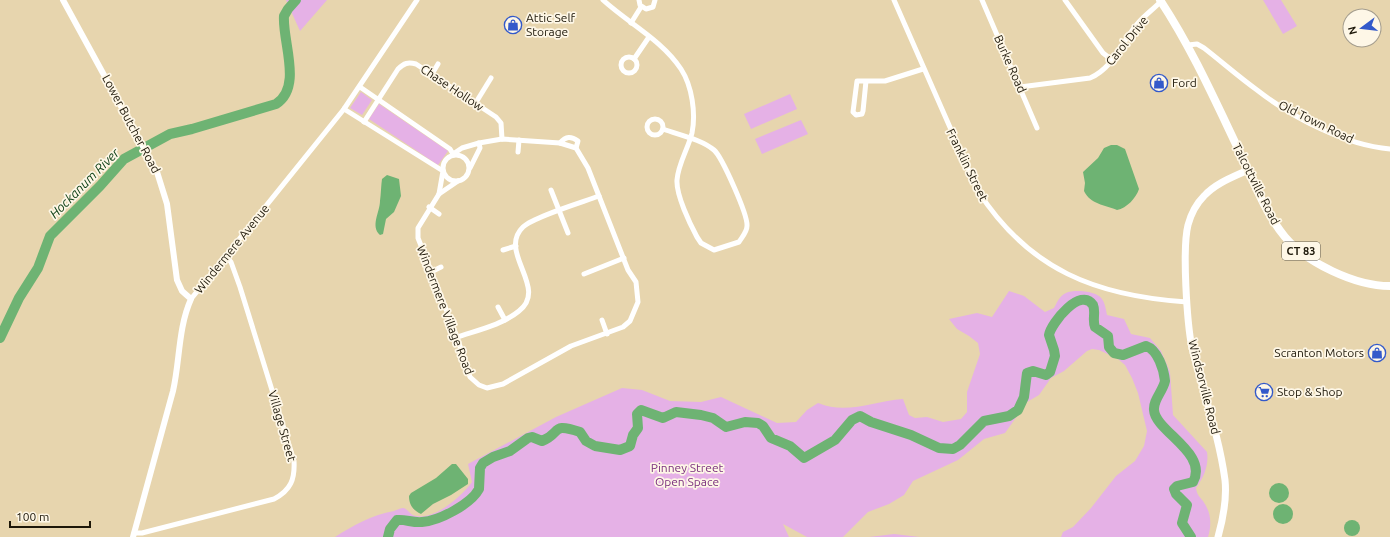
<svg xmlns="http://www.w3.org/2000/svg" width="1390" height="537" font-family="Ubuntu,sans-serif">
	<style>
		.green { fill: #e5b1e6 }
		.water { fill: #6eb373 }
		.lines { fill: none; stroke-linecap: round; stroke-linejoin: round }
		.river { stroke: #6eb373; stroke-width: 10 }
		.minor { stroke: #fff; stroke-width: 5 }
		.tertiary { stroke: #fff; stroke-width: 6 }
		.secondary { stroke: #fff; stroke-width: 7 }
		.primary { stroke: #fff; stroke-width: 8 }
		.labels { text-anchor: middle; stroke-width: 3.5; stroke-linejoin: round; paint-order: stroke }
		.shield { fill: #fef7e7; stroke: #605a4c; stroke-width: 1 }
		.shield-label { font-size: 11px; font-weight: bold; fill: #1d1709 }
		.poi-label { font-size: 12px; fill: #1d1709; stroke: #fef7e7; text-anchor: start }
		.street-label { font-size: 12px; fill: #1d1709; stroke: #fef7e7 }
		.park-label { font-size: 12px; fill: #7a2f7e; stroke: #fef7e7 }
		.water-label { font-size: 13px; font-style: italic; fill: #0e4016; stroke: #fef7e7 }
	</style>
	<rect width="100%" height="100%" fill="#e7d5ae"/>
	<g class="green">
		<polygon points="286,0 327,0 300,31"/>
		<polygon points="1263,0 1281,0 1297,26 1283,34"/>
		<polygon points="361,92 372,100 362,115 350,108"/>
		<polygon points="790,94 797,109 751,129 744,114"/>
		<polygon points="379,104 448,151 438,165 369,119"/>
		<polygon points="801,120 808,134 762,154 755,139"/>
		<path d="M1009 291 1024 296 1045 312 1054 308C1057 303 1059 296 1066 293 1074 289 1097 291 1102 299 1105 303 1106 310 1107 315L1124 319 1131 334 1150 338 1161 351 1170 372 1173 415 1207 452C1209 465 1204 477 1196 488 1197 495 1199 496 1203 501 1211 512 1212 524 1208 537H1061L1063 532 1073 527 1091 508 1116 476 1135 461 1144 446 1147 431 1138 393 1132 378 1125 365 1118 359 1099 350 1092 349 1087 351 1064 371 1051 378 1039 395 1027 402 1005 433 984 439 958 460 913 481 904 495 889 504 868 512 843 537H807L783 524 789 537H335C354 525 372 515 394 511 397 510 400 508 403 508 408 509 409 513 413 515 432 523 462 496 472 482L468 464 556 417 622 388 642 390 670 401 701 402 721 397 777 423 796 422 807 410 818 403C847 415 873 401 903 399L909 415 915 418 927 417 943 422 961 419 967 412V392L980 354 978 343 969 336 957 329 949 319 977 313 992 317Z"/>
		<polygon points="894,534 920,537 869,537"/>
	</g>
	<g class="water">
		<path d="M1111 145H1117L1125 149 1139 189C1136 198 1127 208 1117 210 1105 205 1090 204 1084 191L1085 183 1083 172 1098 158 1104 148Z"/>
		<path d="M387 175 399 179 401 196 394 212 386 219 383 234 380 235C370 226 380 212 380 201 381 193 381 186 382 179Z"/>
		<path d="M452 464H456L468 479V484L451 495 433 504 421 514C413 510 409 505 409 496L411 493 436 478Z"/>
		<circle cx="1279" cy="493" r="10"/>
		<circle cx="1283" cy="514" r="10"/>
		<circle cx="1352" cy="528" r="8"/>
	</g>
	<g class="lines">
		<g class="river">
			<path d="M0 338 19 298 38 268 50 236 100 186 124 159 170 134 192 129 276 104C303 87 282 41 284 16L288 9 296 0"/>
			<path d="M388 537 390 529 397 520C405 519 413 523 422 522 439 521 471 504 479 489L480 468 483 463 493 457 510 451 528 438 532 437 542 441C562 433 550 422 580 432L586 441 595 446 620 450 630 446 633 435 638 428 637 414 641 410 663 418 676 412 701 415 713 418 726 427 745 422 758 423 763 426 771 438 790 446 804 458 835 440 852 420 860 416 871 422 911 435 939 448 953 449 960 445 984 421 1009 416 1018 410 1024 397 1027 373 1033 371 1046 375 1050 372 1055 356 1054 350 1049 335C1051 323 1081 286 1093 305 1096 312 1092 320 1095 327L1108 336 1109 347 1114 353 1123 355 1146 346C1158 350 1164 370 1165 381 1163 391 1153 400 1154 410 1155 431 1209 453 1193 482L1177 486 1174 489 1176 494 1187 505 1182 523 1191 537"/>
		</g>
		<g class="minor">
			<path d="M603 0C628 23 662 40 681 69 692 86 696 113 692 133 688 149 678 164 677 180 676 195 690 224 697 237L701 243 714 250 739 242C742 237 747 232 747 226 748 215 722 157 714 150 701 139 679 135 663 129"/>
			<polyline points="639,0 640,5 646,9 653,7 655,0"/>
			<path d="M894 0 978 191C1029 270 1096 296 1187 302"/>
			<polyline points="982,0 1037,128"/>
			<polyline points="1065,0 1103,53 1112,60"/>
			<polyline points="631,23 641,7"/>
			<path d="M1188 45 1197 44 1204 48C1222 62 1239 77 1257 90 1293 118 1345 145 1390 149"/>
			<circle cx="629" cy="65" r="8"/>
			<polyline points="634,59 649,37"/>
			<polyline points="432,74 438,64"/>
			<polyline points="866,81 863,111 862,114 856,115 853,112 857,81 885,81 923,69"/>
			<path d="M1020 87 1090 78C1114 68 1122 40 1139 22 1146 14 1155 8 1162 0"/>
			<polyline points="475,104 491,78"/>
			<polyline points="344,109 443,171 439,194 418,228 418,238 457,337 470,377 479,385 487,388 503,384 571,346 623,327 630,321 638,302 636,282 628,270 588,168 576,148 560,143 502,139 479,143 462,148 453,154 450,149 360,87"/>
			<circle cx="655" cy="127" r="8"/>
			<path d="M364 122 398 69C404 63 408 62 416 64L496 117 501 123 502 139"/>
			<path d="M560 143C566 136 571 136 578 141L576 148"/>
			<polyline points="518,152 519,140"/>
			<circle cx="456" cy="168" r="13"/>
			<polyline points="470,168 480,148 479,143"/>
			<polyline points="551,190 568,233"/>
			<polyline points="439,194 458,181"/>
			<polyline points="429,207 439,214"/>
			<polyline points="503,250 516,246"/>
			<polyline points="431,272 441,267"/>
			<polyline points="584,274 624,258"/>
			<polyline points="191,299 344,109 417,0"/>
			<polyline points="498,307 505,320"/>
			<polyline points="602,320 607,334"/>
			<path d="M457 337C478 330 502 325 519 311 549 288 497 252 523 227 533 217 583 202 599 196"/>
			<path d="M134 533H142L274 499C291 490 295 479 294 461L240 287 231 262 226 257"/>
		</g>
		<path class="tertiary" d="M63 0 157 172 167 204 177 280 182 291 191 299C178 328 180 361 173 391L133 537"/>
		<path class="secondary" d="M1218 537C1223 519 1227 499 1225 480 1219 435 1203 392 1192 348 1187 323 1182 249 1188 225 1191 214 1197 203 1204 196 1216 183 1233 177 1248 170"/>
		<path class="primary" d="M1160 0C1193 50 1217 105 1243 159 1255 185 1266 214 1285 237 1307 263 1355 286 1390 286"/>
	</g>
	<defs>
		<symbol id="shop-ring" viewBox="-11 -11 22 22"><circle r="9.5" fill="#fef7e7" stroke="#3359ca" stroke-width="1.5"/><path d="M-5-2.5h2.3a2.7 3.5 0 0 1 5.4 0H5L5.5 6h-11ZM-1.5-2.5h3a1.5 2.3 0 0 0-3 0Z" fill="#3359ca"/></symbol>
		<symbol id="supermarket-ring" viewBox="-11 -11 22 22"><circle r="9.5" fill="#fef7e7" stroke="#3359ca" stroke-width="1.5"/><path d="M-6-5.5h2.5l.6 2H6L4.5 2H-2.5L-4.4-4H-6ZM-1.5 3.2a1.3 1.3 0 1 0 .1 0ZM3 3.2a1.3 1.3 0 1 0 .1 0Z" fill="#3359ca"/></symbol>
	</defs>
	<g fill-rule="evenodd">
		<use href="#shop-ring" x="503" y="15" width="20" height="20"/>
		<use href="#shop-ring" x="1149" y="73" width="20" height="20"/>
		<use href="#shop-ring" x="1367" y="343" width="20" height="20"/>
		<use href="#supermarket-ring" x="1254" y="382" width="20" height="20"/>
	</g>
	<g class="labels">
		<rect class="shield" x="1282" y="242" width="38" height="18" rx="3"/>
		<g class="shield-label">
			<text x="1301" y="255">CT 83</text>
		</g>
		<g class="poi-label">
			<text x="526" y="22">Attic Self<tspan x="526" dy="14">Storage</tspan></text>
			<text x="1172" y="87">Ford</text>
			<text x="1364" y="357" text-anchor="end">Scranton Motors</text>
			<text x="1277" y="396">Stop &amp; Shop</text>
		</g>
		<g class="street-label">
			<text transform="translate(1127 41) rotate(-51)" y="4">Carol Drive</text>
			<text transform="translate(1010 64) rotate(66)" y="4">Burke Road</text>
			<text transform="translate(452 88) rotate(34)" y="4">Chase Hollow</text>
			<text transform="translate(1316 122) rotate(26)" y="4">Old Town Road</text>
			<text transform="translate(131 124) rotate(62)" y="4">Lower Butcher Road</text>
			<text transform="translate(967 165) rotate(64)" y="4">Franklin Street</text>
			<text transform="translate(1256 184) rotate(63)" y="4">Talcottville Road</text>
			<text transform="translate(232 249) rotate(-51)" y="4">Windermere Avenue</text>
			<text transform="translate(445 310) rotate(69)" y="4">Windermere Village Road</text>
			<text transform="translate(1204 387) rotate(76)" y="4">Windsorville Road</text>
			<text transform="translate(282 426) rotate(74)" y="4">Village Street</text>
		</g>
		<g class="park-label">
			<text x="687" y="472">Pinney Street<tspan x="687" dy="14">Open Space</tspan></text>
		</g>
		<g class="water-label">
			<text transform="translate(84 183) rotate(-45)" y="5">Hockanum River</text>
		</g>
	</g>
	<g transform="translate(1362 28) rotate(255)"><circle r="19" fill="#fef7e7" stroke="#a49d8e"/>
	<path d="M0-3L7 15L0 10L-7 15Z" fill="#3359ca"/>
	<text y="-6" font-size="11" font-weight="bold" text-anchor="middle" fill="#1d1709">N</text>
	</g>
	<path d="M10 521v6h80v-6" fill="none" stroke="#1d1709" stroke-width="2"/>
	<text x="16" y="521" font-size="12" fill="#1d1709" stroke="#fef7e7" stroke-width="3" paint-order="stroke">100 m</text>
</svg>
